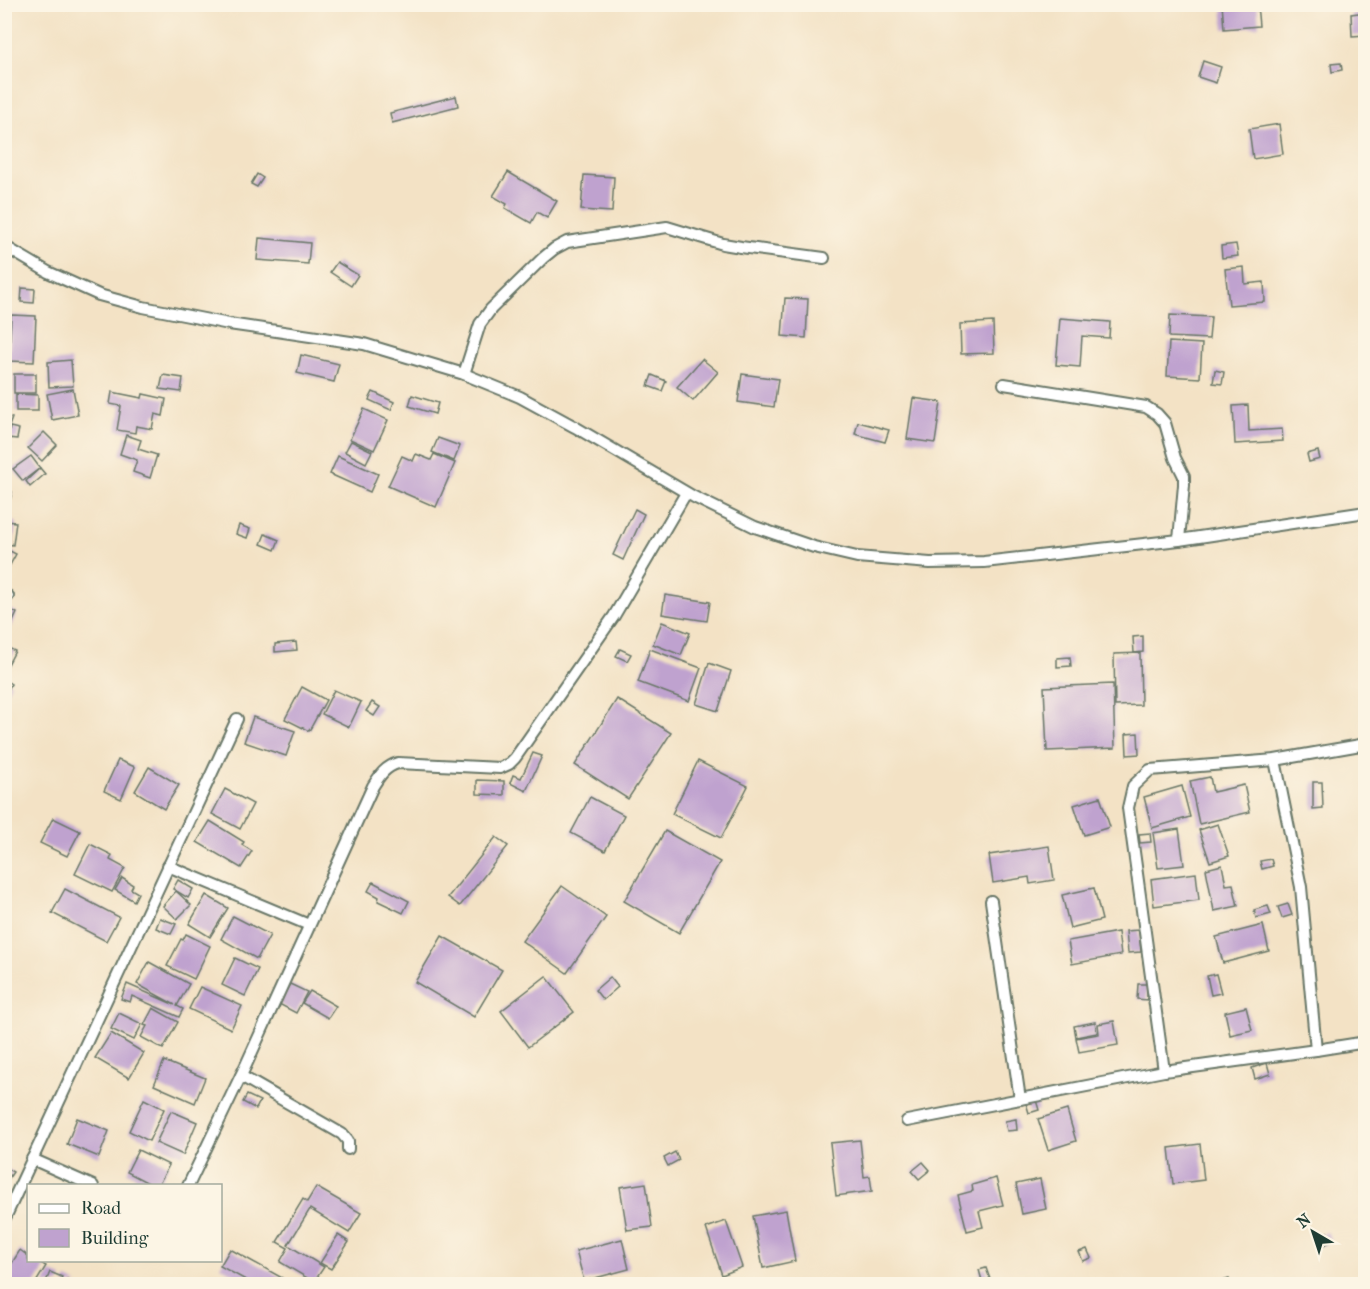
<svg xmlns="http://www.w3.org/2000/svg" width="1370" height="1289" font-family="'IM FELL French Canon',serif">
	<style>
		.building { fill: #bfa2cf }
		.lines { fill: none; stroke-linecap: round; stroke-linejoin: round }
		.minor-casing { stroke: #697767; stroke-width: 14 }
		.minor { stroke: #fff; stroke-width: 10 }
	</style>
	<rect width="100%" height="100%" fill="#fcf5e5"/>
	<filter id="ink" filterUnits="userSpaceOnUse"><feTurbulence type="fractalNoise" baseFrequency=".0167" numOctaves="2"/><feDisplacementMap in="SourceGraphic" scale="12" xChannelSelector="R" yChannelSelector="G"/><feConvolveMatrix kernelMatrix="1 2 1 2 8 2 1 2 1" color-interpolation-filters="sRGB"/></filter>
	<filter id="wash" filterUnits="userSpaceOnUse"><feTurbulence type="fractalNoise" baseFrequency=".008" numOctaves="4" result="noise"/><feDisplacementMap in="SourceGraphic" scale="24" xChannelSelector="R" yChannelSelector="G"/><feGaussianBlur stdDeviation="1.35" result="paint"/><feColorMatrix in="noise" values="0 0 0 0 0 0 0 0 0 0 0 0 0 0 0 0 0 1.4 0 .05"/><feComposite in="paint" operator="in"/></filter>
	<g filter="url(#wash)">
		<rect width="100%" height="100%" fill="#f3e2c5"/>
		<g id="blocks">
			<g class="building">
				<polygon points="1222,4 1257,4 1259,26 1224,29"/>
				<polygon points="1366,12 1366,35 1352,36 1351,14"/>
				<polygon points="1362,48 1366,48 1366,64 1364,64"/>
				<polygon points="1203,61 1221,67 1216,83 1198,77"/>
				<polygon points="1341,63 1342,70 1332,72 1331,64"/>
				<polygon points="456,96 458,106 392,123 390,113"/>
				<polygon points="1279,124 1283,154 1253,159 1249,129"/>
				<polygon points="508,172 557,201 547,218 537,212 531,223 505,208 507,204 493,196"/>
				<polygon points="257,174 263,178 257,187 251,184"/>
				<polygon points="584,175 614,177 612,212 581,210"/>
				<polygon points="259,238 310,243 308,264 257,260"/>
				<polygon points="1236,244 1238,256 1222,258 1221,246"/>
				<polygon points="337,262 358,275 351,286 330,272"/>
				<polygon points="1244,267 1245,284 1264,282 1265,302 1229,305 1225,269"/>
				<polygon points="22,288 35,289 34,303 21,302"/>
				<polygon points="785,298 808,299 806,338 782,336"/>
				<polygon points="11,315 36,316 34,362 9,361"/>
				<polygon points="1170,315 1211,317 1209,339 1169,337"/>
				<polygon points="1060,318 1110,322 1109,338 1082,336 1080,367 1056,365"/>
				<polygon points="993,322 994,353 961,354 960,324"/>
				<polygon points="1169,342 1202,344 1200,378 1167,376"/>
				<polygon points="301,355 339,364 334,382 297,373"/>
				<polygon points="702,359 718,372 693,401 677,387"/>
				<polygon points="71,360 73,386 49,387 48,362"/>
				<polygon points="1215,370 1224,372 1222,384 1213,383"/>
				<rect x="14" y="374" width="22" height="19"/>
				<polygon points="742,374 778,379 774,407 738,402"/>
				<polygon points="163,375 183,378 181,392 160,389"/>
				<polygon points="652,375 666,381 662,391 648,386"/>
				<polygon points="73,389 78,415 52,420 47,394"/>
				<polygon points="112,392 142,398 143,394 166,399 163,416 155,414 152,429 136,426 135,433 117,430 121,406 110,404"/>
				<polygon points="373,392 394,402 391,410 369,400"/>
				<polygon points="16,394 38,395 38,411 16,411"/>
				<polygon points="412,395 438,403 435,414 409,406"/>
				<polygon points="913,398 941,402 935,443 907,439"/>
				<polygon points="1248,405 1249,431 1282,429 1283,441 1235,444 1233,406"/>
				<polygon points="364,409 388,420 374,450 350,439"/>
				<polygon points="5,416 12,418 8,429 5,428"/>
				<polygon points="858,422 889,430 885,442 855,434"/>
				<polygon points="10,427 19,429 17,439 8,438"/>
				<polygon points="44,432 57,445 42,461 28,448"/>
				<polygon points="126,435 141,440 138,449 157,455 150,478 133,472 137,460 120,454"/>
				<polygon points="438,438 460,446 454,461 432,452"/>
				<polygon points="351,441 372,451 366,463 345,452"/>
				<polygon points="1318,451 1320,459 1309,462 1307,454"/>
				<polygon points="416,454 431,460 434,454 455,463 436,507 388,486 402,456 413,461"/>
				<polygon points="31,456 40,468 23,481 13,469"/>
				<polygon points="338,456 378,474 370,492 330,474"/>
				<polygon points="40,468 45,474 30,487 26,481"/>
				<polygon points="5,491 12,492 7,513 5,513"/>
				<polygon points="635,509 644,514 623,560 613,555"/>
				<polygon points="4,521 16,522 13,545 4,544"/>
				<polygon points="239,525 250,529 247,538 236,534"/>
				<polygon points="265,534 279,540 275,550 261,544"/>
				<polygon points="4,548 16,554 4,576"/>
				<polygon points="665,595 710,602 707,621 662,614"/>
				<polygon points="5,607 17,613 9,630 5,628"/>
				<polygon points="662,622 690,633 681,655 653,644"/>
				<polygon points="1143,636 1143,652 1134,653 1133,637"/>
				<polygon points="296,642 297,650 275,652 275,644"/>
				<polygon points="4,646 15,651 4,672"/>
				<polygon points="620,649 631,654 627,661 616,656"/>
				<polygon points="650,649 701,668 689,701 638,682"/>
				<polygon points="1140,653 1141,705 1115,706 1114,654"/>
				<polygon points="1070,657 1071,666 1057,667 1057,658"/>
				<polygon points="709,663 731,671 718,711 696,704"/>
				<polygon points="5,680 11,684 5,696"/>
				<polygon points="1113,684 1115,748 1047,751 1044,687"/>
				<polygon points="302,687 326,700 309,731 285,719"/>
				<polygon points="334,690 361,702 349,727 322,714"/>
				<polygon points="617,699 671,733 628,799 575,765"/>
				<polygon points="372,702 380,707 374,716 366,711"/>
				<polygon points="253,717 295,731 286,756 244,742"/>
				<polygon points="1138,733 1139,754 1127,755 1126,734"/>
				<polygon points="533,753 542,756 526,791 510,783 513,775 521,778"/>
				<polygon points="118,760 135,767 121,799 104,791"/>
				<polygon points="698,761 748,786 721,838 672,814"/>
				<polygon points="149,767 179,785 164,809 135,791"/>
				<polygon points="1210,777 1213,792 1244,785 1250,812 1199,824 1190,781"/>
				<polygon points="477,780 504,781 504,795 477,794"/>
				<polygon points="1313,782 1322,782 1323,808 1313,809"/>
				<polygon points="1182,786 1190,817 1152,828 1144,797"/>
				<polygon points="225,789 253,804 240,829 212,814"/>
				<polygon points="590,797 624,815 605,851 571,833"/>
				<polygon points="1100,797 1110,827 1084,835 1074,805"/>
				<polygon points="53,818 80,831 67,856 40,843"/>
				<polygon points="210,821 244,842 242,845 252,851 241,868 197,842"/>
				<polygon points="1218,824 1229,856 1210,862 1199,830"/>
				<polygon points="1179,829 1184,865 1158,868 1153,833"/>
				<polygon points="665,831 720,862 679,933 624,901"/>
				<polygon points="1150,833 1151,842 1140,843 1139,834"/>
				<polygon points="496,837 508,846 460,906 448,897"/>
				<polygon points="90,844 112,855 110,860 125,868 112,892 75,874"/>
				<polygon points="1049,846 1054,880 1030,884 1029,877 993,883 989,855"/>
				<polygon points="1271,859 1273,866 1262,869 1260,861"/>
				<polygon points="1222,865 1226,885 1233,884 1238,906 1214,911 1206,869"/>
				<polygon points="1196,873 1199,900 1154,906 1151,879"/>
				<polygon points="122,878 133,885 131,889 138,893 134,901 115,890"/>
				<polygon points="178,880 193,889 188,898 173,889"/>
				<polygon points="373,882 409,901 403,913 378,901 379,897 368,891"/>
				<polygon points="562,886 606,917 567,973 522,941"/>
				<polygon points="1094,888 1102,920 1070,928 1062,895"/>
				<polygon points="65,889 119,917 106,941 52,913"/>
				<polygon points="176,891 191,905 177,919 163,906"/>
				<polygon points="206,895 228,908 210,937 189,924"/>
				<polygon points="1288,904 1292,915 1282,918 1278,907"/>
				<polygon points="1268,906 1271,914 1256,918 1254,910"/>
				<polygon points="233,916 270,935 257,959 221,939"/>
				<polygon points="160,918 176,924 171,934 156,928"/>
				<polygon points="1263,925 1269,951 1223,963 1216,937"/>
				<polygon points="1139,930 1141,952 1128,953 1126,931"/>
				<polygon points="1118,932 1121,955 1072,964 1068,941"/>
				<polygon points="186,934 210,946 194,979 167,966 181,939 183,940"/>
				<polygon points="442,936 502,970 474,1017 415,982"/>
				<polygon points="235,958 258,969 245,996 222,985"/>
				<polygon points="149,962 189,984 177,1006 183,1009 179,1017 132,996 130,1002 121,999 127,984 175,1005 137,984"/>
				<polygon points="1216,974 1221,993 1211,995 1207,976"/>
				<polygon points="546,976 574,1012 528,1047 501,1011"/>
				<polygon points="610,977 618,987 603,1000 595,990"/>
				<polygon points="290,984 307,992 296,1013 279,1004"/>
				<polygon points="1138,984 1147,984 1147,1000 1137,999"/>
				<polygon points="200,987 242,1006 231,1029 189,1009"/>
				<polygon points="310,991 336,1006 328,1018 302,1003"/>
				<polygon points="1246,1007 1252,1030 1230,1035 1225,1012"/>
				<polygon points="153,1008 178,1022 163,1049 141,1037 147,1026 144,1025"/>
				<polygon points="119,1013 142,1024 134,1040 111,1029"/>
				<polygon points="1114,1021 1118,1045 1079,1052 1076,1038 1099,1034 1098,1024"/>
				<polygon points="1095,1022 1097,1033 1076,1037 1074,1026"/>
				<polygon points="111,1033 144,1053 129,1078 95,1058"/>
				<polygon points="164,1061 205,1078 195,1103 154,1085"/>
				<polygon points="1267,1063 1270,1074 1255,1079 1252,1068"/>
				<polygon points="247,1095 260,1101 256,1109 243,1102"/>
				<polygon points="144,1099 164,1109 149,1141 129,1131"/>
				<polygon points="1036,1100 1039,1110 1029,1113 1026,1103"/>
				<polygon points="1067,1110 1076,1141 1048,1150 1038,1119"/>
				<polygon points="171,1111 197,1122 183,1155 156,1143"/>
				<polygon points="77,1118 109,1131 99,1157 67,1144"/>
				<polygon points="1016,1119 1017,1130 1007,1131 1005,1121"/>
				<polygon points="860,1140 864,1177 870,1176 872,1191 836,1196 830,1143"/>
				<polygon points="1200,1144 1204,1180 1173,1184 1169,1148"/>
				<polygon points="138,1150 169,1165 158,1186 154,1186 127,1172"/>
				<polygon points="675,1152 679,1160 668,1166 664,1158"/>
				<polygon points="923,1162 930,1170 919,1179 912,1171"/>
				<polygon points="4,1167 13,1172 4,1185"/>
				<polygon points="996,1178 1003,1205 979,1211 983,1227 967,1231 958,1195 973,1191 972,1185"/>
				<polygon points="1040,1179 1046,1209 1022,1214 1016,1184"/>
				<polygon points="646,1183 652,1227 627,1230 620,1187"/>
				<polygon points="316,1187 361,1213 349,1233 310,1209 288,1245 324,1267 314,1282 280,1262 288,1248 277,1242 303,1199 307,1202"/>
				<polygon points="786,1210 795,1261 763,1268 753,1216"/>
				<polygon points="726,1221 742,1267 722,1275 706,1228"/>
				<polygon points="1327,1232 1332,1241 1322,1246 1318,1237"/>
				<polygon points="338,1235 349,1242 331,1269 320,1263"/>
				<polygon points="622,1239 629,1269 584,1281 576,1251"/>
				<polygon points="230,1249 293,1284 253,1284 220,1266"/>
				<polygon points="1087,1249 1091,1258 1083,1261 1079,1252"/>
				<polygon points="20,1250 28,1256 28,1260 36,1260 46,1266 35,1284 9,1284 4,1282 4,1276"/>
				<polygon points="986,1268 991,1282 983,1284 979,1270"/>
				<polygon points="50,1272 62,1277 59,1284 45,1284"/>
				<polygon points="67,1279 78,1284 64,1284"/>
				<polygon points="1229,1279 1231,1284 1213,1284"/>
				<polygon points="697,1281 698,1284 682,1284 681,1283"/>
			</g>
		</g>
	</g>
	<g filter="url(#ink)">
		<use href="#blocks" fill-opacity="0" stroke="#697767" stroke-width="1.5"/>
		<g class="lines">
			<defs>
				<g id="minor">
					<polyline points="4,246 48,272 99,295 143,307 229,324 364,344 464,374 520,397 575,427 694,497 755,527 814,547 857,557 930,563 984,562 1179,540 1366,512"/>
					<polyline points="464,374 480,324 491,309 543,258 554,249 567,242 667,227 723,244 741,247 824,258"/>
					<polyline points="1004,384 1146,407 1157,414 1165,423 1175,458 1184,476 1184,485 1179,540"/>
					<polyline points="4,595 8,596"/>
					<polyline points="1275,760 1301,887 1316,1050"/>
					<polyline points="168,866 309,925"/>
					<polyline points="991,901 1020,1099"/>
					<polyline points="1164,1071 1128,808 1133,786 1150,770 1275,760 1366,744"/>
					<polyline points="241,1076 342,1134 348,1141 348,1149"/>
					<polyline points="907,1121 1164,1071 1316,1050 1366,1042"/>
					<polyline points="32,1159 93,1186"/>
					<path d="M188 1186 246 1065 373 786C380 775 385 767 398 763L500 768 509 764 515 758 614 616 686 493"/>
					<polyline points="4,1220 237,719"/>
				</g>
			</defs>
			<use href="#minor" class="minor-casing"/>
			<use href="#minor" class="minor"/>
		</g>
	</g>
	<rect width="1370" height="1289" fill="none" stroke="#fcf5e5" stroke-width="24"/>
	<rect x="27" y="1184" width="195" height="78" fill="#fcf5e5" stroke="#a4ab9e" stroke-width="1.5"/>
	<rect x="39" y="1204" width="30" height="9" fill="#ffffff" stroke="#a4ab9e" stroke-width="1.5"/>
	<text x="81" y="1214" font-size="18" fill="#1f3d34">Road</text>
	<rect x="39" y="1229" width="30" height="18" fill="#bfa2cf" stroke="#a4ab9e" stroke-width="1.5"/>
	<text x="81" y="1244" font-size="18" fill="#1f3d34">Building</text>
	<g transform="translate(1313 1232) rotate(321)" stroke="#fcf5e5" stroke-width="4.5" paint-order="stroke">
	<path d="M0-4.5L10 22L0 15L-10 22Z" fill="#1f3d34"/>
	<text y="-9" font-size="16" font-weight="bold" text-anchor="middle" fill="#1f3d34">N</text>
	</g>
</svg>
